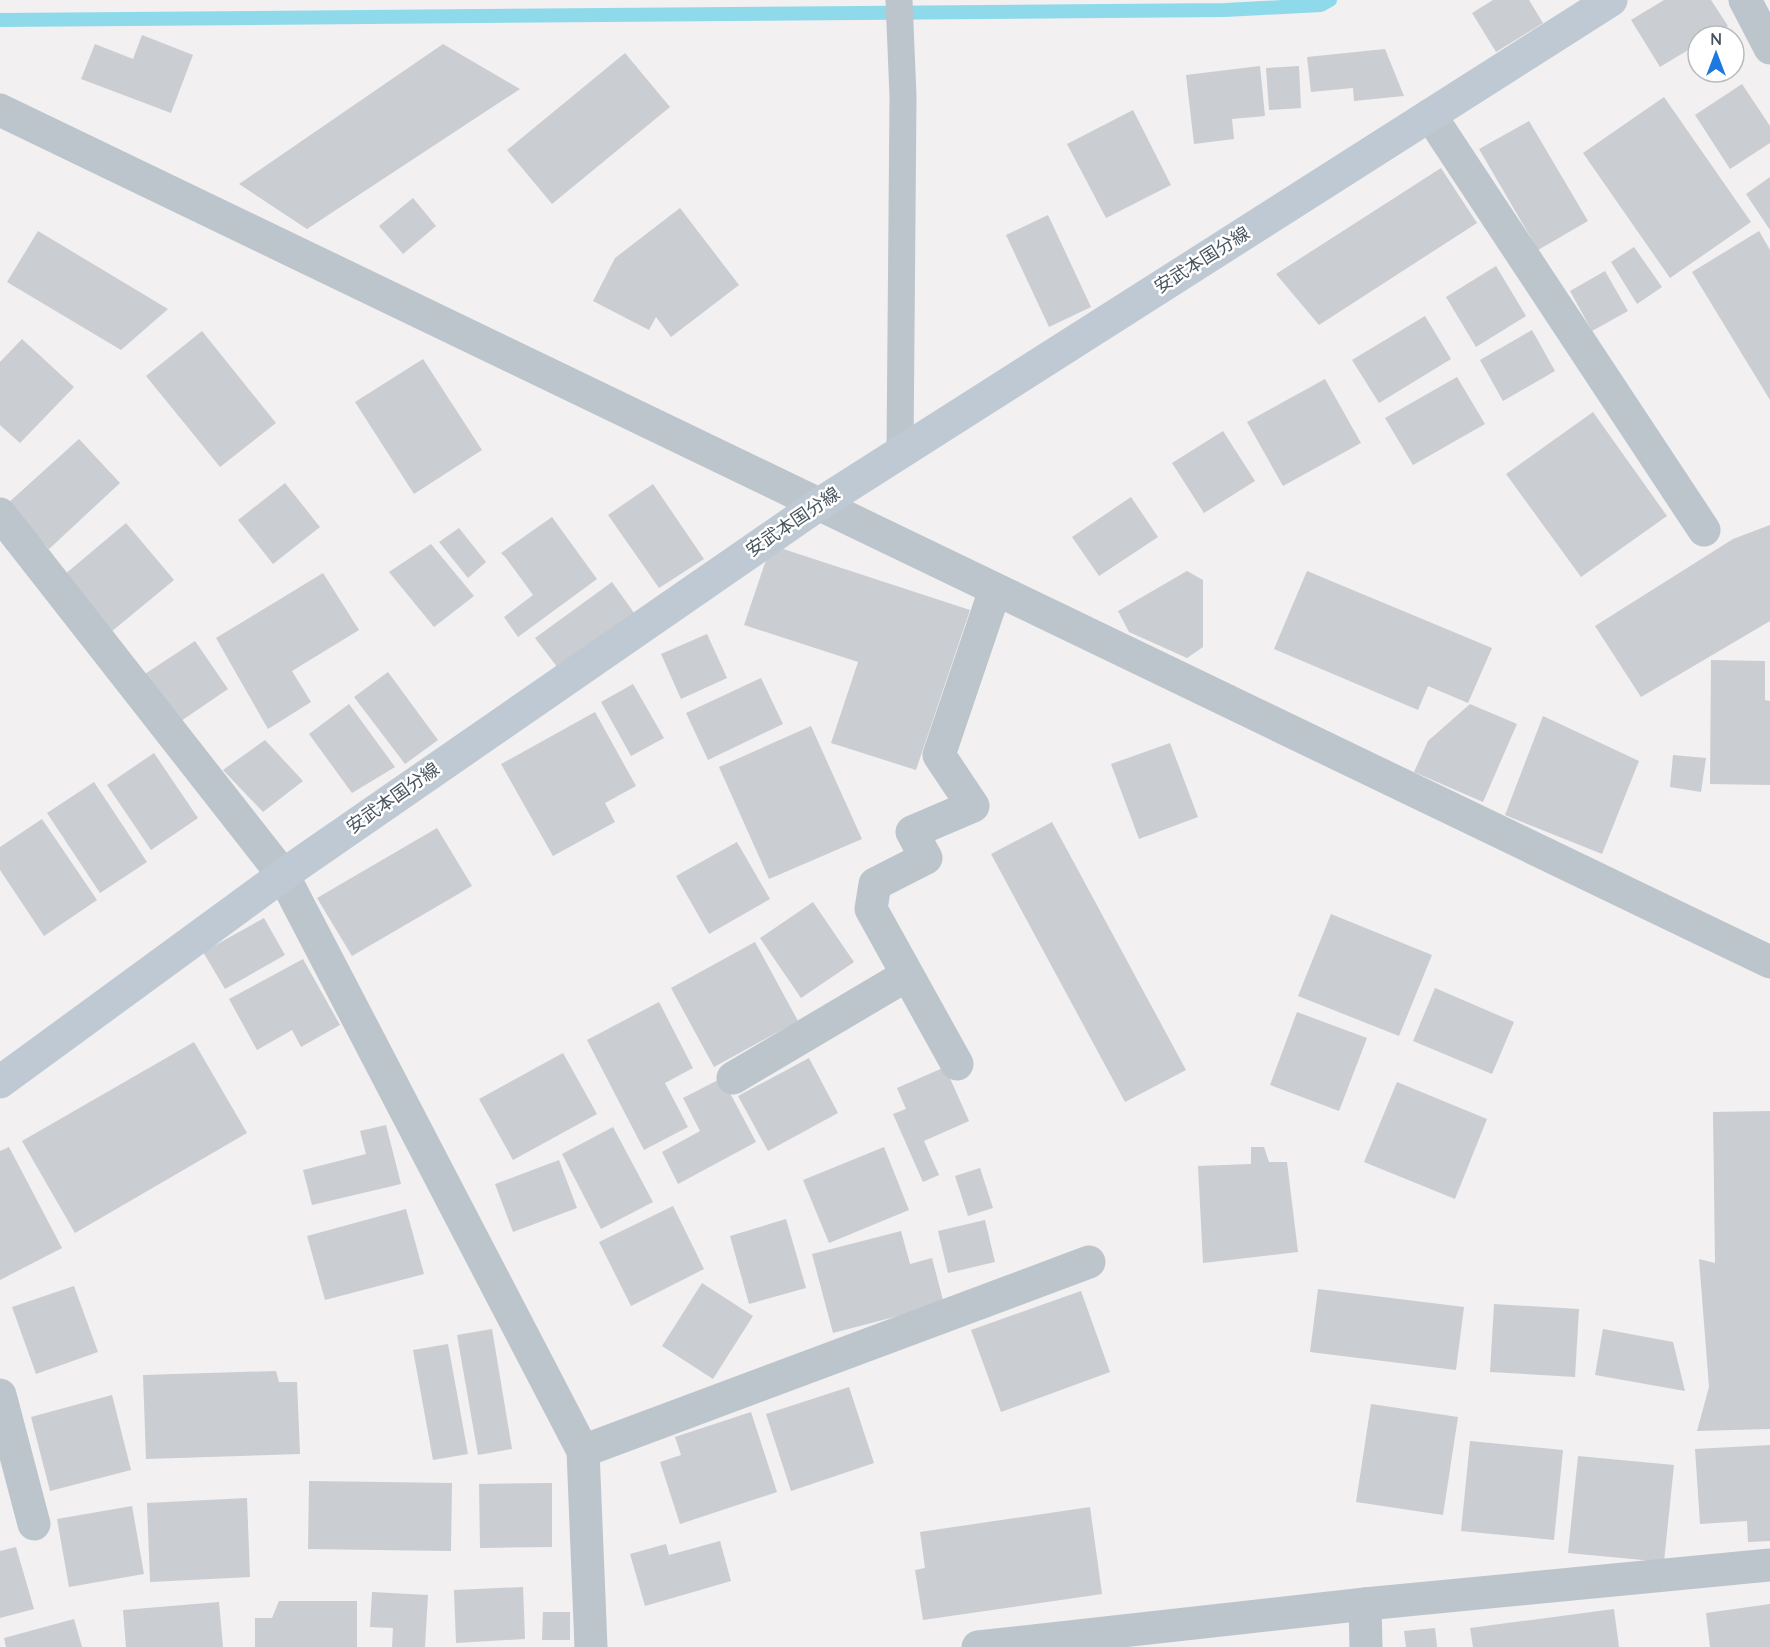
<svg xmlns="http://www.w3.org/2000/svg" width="1770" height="1647" font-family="Quicksand,'Noto Sans JP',sans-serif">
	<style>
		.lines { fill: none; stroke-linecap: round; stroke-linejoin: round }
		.stream { stroke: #8edaea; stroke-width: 14 }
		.building { fill: #cacdd2 }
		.service { stroke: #bcc5cc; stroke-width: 27 }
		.minor { stroke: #bcc5cc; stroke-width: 33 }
		.tertiary { stroke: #bcc5cc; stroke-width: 33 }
		.secondary { stroke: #bec9d3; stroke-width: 33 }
		.labels { text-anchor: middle; stroke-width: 5; stroke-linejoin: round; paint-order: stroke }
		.street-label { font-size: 18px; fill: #48545d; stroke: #fff }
	</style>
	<rect width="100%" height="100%" fill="#f2f0f0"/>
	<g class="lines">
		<polyline class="stream" points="0,20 1225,10 1321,5 1330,0"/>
	</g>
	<g class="building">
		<polygon points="1493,0 1529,0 1543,23 1496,52 1472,13"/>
		<polygon points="1664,0 1711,0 1728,26 1712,36 1698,36 1698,44 1660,67 1631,20"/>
		<polygon points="142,35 193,55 171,113 81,79 95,44 133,59"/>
		<polygon points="443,44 520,89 307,229 239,184"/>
		<polygon points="1385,49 1404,96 1354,101 1353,88 1311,92 1307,57"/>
		<polygon points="625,53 670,107 552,204 507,150"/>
		<polygon points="1260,66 1265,116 1232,119 1234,139 1194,144 1186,75"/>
		<polygon points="1299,66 1301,108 1269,110 1266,68"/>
		<polygon points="1742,84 1770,126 1770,143 1730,169 1695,115"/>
		<polygon points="1664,97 1751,222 1670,278 1583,153"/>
		<polygon points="1133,110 1171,185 1106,218 1067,144"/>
		<polygon points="1529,121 1588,221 1538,250 1479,149"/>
		<polygon points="1441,168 1477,223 1319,325 1276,274"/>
		<polygon points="1770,177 1770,230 1746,194"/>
		<polygon points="413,198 436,226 403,254 379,226"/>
		<polygon points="680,208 739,285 671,337 656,317 649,330 593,301 615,258"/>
		<polygon points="1048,215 1091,307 1049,327 1006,235"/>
		<polygon points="38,231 168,309 121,350 7,282"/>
		<polygon points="1759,231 1770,250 1770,400 1692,272"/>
		<polygon points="1634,247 1662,287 1637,304 1611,262"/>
		<polygon points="1496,266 1526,316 1476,347 1446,297"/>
		<polygon points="1605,271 1628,311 1592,331 1570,291"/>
		<polygon points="1425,316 1451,359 1379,403 1352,360"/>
		<polygon points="1532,330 1555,371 1503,401 1480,360"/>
		<polygon points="202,331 276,423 220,467 146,376"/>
		<polygon points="22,339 74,387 20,443 0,425 0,362"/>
		<polygon points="423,359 482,450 414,494 355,402"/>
		<polygon points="1457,377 1485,424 1413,465 1385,418"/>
		<polygon points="1325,379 1361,443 1283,486 1247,422"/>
		<polygon points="1593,412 1667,516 1581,577 1506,474"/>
		<polygon points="1223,431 1255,481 1204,513 1172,463"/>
		<polygon points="79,439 120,483 49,549 7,504"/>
		<polygon points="285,483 320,527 273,564 238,520"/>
		<polygon points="653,484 704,559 659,588 608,515"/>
		<polygon points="1131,497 1158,537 1099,576 1072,537"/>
		<polygon points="552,517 597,579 518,637 504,617 533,595 506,558 501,553"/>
		<polygon points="126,523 174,580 111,632 64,575"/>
		<polygon points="1770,525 1770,621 1641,697 1595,626 1733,539"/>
		<polygon points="459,528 486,562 468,578 439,542"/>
		<polygon points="431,544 474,596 434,627 389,572"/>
		<polygon points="771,545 970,610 916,770 831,743 858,662 744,625"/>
		<polygon points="1187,571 1203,580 1203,647 1187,658 1129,632 1118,611"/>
		<polygon points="1307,571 1492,648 1468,703 1428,686 1418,710 1274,649"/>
		<polygon points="323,573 359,630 292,671 311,702 268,729 216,638"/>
		<polygon points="612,582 637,617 561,672 535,638"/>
		<polygon points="707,634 727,678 681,699 661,654"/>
		<polygon points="195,641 228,689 178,723 145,674"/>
		<polygon points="1711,660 1765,661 1765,700 1770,701 1770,785 1710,784"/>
		<polygon points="388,672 438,740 405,764 354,697"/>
		<polygon points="761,678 783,724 708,760 686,713"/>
		<polygon points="633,684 664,738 631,756 601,702"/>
		<polygon points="349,704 395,767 352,793 309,734"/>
		<polygon points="1470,704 1517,724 1483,802 1414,772 1428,741"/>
		<polygon points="595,712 636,786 605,803 615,822 553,856 501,764"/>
		<polygon points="1543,716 1639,761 1602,854 1505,815"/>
		<polygon points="811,726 862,839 769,879 719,767"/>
		<polygon points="265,740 303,781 263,812 223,770"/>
		<polygon points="1170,743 1198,817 1139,839 1111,764"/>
		<polygon points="154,753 198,818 151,850 107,785"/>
		<polygon points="1673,755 1706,758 1701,792 1670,787"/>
		<polygon points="94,782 147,862 100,893 47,813"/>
		<polygon points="42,819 97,900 44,936 0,870 0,847"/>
		<polygon points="1052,822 1186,1070 1125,1102 991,854"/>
		<polygon points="437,828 472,886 352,956 317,898"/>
		<polygon points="737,842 770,899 709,934 676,876"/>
		<polygon points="813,902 854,962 801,998 760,938"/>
		<polygon points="1331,914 1432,955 1399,1036 1298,996"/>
		<polygon points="264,918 285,955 225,989 203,952"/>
		<polygon points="755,942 798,1021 714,1067 671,988"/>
		<polygon points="303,959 340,1025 301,1047 292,1030 257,1050 229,999"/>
		<polygon points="1435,988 1514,1022 1492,1074 1413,1041"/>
		<polygon points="659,1002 693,1068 665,1083 688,1127 644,1150 587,1040"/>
		<polygon points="1297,1012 1367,1038 1339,1111 1270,1085"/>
		<polygon points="194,1042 247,1133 75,1233 22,1141"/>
		<polygon points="563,1053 597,1114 513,1160 479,1099"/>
		<polygon points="809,1058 838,1113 768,1151 738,1096"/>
		<polygon points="945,1067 969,1121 924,1141 939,1175 923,1182 893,1114 906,1109 897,1088"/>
		<polygon points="722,1078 756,1142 678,1184 662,1152 700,1131 683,1098"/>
		<polygon points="1397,1082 1487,1119 1455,1199 1364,1162"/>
		<polygon points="1770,1111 1770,1429 1697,1431 1709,1387 1699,1259 1715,1263 1713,1112"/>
		<polygon points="386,1125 401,1184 312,1205 303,1170 366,1154 360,1131"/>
		<polygon points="613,1127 653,1202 601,1229 562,1154"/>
		<polygon points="9,1147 62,1248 0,1280 0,1151"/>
		<polygon points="884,1147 909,1210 829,1243 803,1180"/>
		<polygon points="1251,1147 1264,1147 1269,1162 1287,1162 1298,1252 1203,1263 1198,1166 1251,1164"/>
		<polygon points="559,1160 577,1208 513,1232 495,1184"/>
		<polygon points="980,1168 993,1208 968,1216 955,1176"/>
		<polygon points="673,1206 704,1269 631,1306 599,1242"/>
		<polygon points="406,1209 424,1274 325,1300 307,1236"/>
		<polygon points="786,1219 806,1288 749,1304 730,1236"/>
		<polygon points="985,1220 995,1262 948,1273 938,1231"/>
		<polygon points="901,1231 910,1264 932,1258 944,1304 833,1333 812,1254"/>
		<polygon points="702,1283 753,1316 713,1379 662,1346"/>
		<polygon points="74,1286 98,1352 36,1374 12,1307"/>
		<polygon points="1318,1289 1464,1307 1456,1370 1310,1352"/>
		<polygon points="1081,1291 1110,1372 1001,1412 971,1330"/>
		<polygon points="1494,1304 1579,1309 1575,1377 1490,1372"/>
		<polygon points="492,1329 512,1449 478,1455 457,1335"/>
		<polygon points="1603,1329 1673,1342 1685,1391 1595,1375"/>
		<polygon points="448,1344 468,1454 433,1460 413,1350"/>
		<polygon points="276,1371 279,1382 297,1382 300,1454 146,1459 143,1375"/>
		<polygon points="849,1387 874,1463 791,1491 766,1414"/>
		<polygon points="112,1395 131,1470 50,1491 31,1417"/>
		<polygon points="1371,1404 1458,1417 1443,1515 1356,1502"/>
		<polygon points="751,1412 777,1492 680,1524 660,1462 681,1455 675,1437"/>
		<polygon points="1470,1441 1563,1450 1554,1540 1461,1531"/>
		<polygon points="1770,1445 1770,1541 1748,1542 1747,1521 1700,1524 1695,1449"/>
		<polygon points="1578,1456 1674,1465 1664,1562 1568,1553"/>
		<polygon points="309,1481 452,1483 451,1551 308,1549"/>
		<polygon points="552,1483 552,1547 480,1548 479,1484"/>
		<polygon points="247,1498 250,1577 150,1582 147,1503"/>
		<polygon points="132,1506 144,1574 69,1587 57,1519"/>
		<polygon points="1090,1507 1102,1594 923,1620 915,1570 925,1568 920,1532"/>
		<polygon points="720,1541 731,1581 645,1606 630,1554 666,1544 669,1555"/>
		<polygon points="16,1547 34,1609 0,1618 0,1551"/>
		<polygon points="523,1587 525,1639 456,1643 454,1590"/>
		<polygon points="372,1592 428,1595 425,1647 392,1647 393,1628 370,1627"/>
		<polygon points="279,1601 357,1601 357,1647 255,1647 255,1618 272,1618"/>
		<polygon points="219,1602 223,1647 126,1647 123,1610"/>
		<polygon points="1770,1604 1770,1647 1710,1647 1706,1613"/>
		<polygon points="1614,1609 1619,1647 1473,1647 1470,1628"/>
		<polygon points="543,1612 570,1612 570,1640 542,1640"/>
		<polygon points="74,1619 82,1647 6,1647 4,1638"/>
		<polygon points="1435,1628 1437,1647 1406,1647 1404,1631"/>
	</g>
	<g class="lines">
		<polyline class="service" points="899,0 903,96 900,451"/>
		<g class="minor">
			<polyline points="1745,0 1770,48"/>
			<polyline points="1430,115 1704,530"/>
			<polyline points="0,514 283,875 583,1451 591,1647"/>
			<polyline points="957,1064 871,909 875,884 926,858 912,832 973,806 939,755 995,590"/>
			<polyline points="733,1078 907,975"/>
			<polyline points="0,1395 34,1524"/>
			<polyline points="583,1451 1089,1262"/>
			<polyline points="1365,1604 1366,1647"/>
			<polyline points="978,1647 1365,1604 1770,1565"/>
		</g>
		<polyline class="tertiary" points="0,110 1770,962"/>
		<polyline class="secondary" points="0,1082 283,875 818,505 1611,0"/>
	</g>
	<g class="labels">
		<g class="street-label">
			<text transform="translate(1202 260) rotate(-32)" y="6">安武本国分線</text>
			<text transform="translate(793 522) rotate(-34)" y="6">安武本国分線</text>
			<text transform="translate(393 798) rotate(-35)" y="6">安武本国分線</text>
		</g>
	</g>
	<g transform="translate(1716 54)"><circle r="28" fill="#ffffff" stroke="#b6bbbe" stroke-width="1.5"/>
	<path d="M0-4.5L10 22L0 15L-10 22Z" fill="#1d78df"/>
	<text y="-9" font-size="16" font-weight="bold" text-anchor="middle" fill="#48545d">N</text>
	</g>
</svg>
